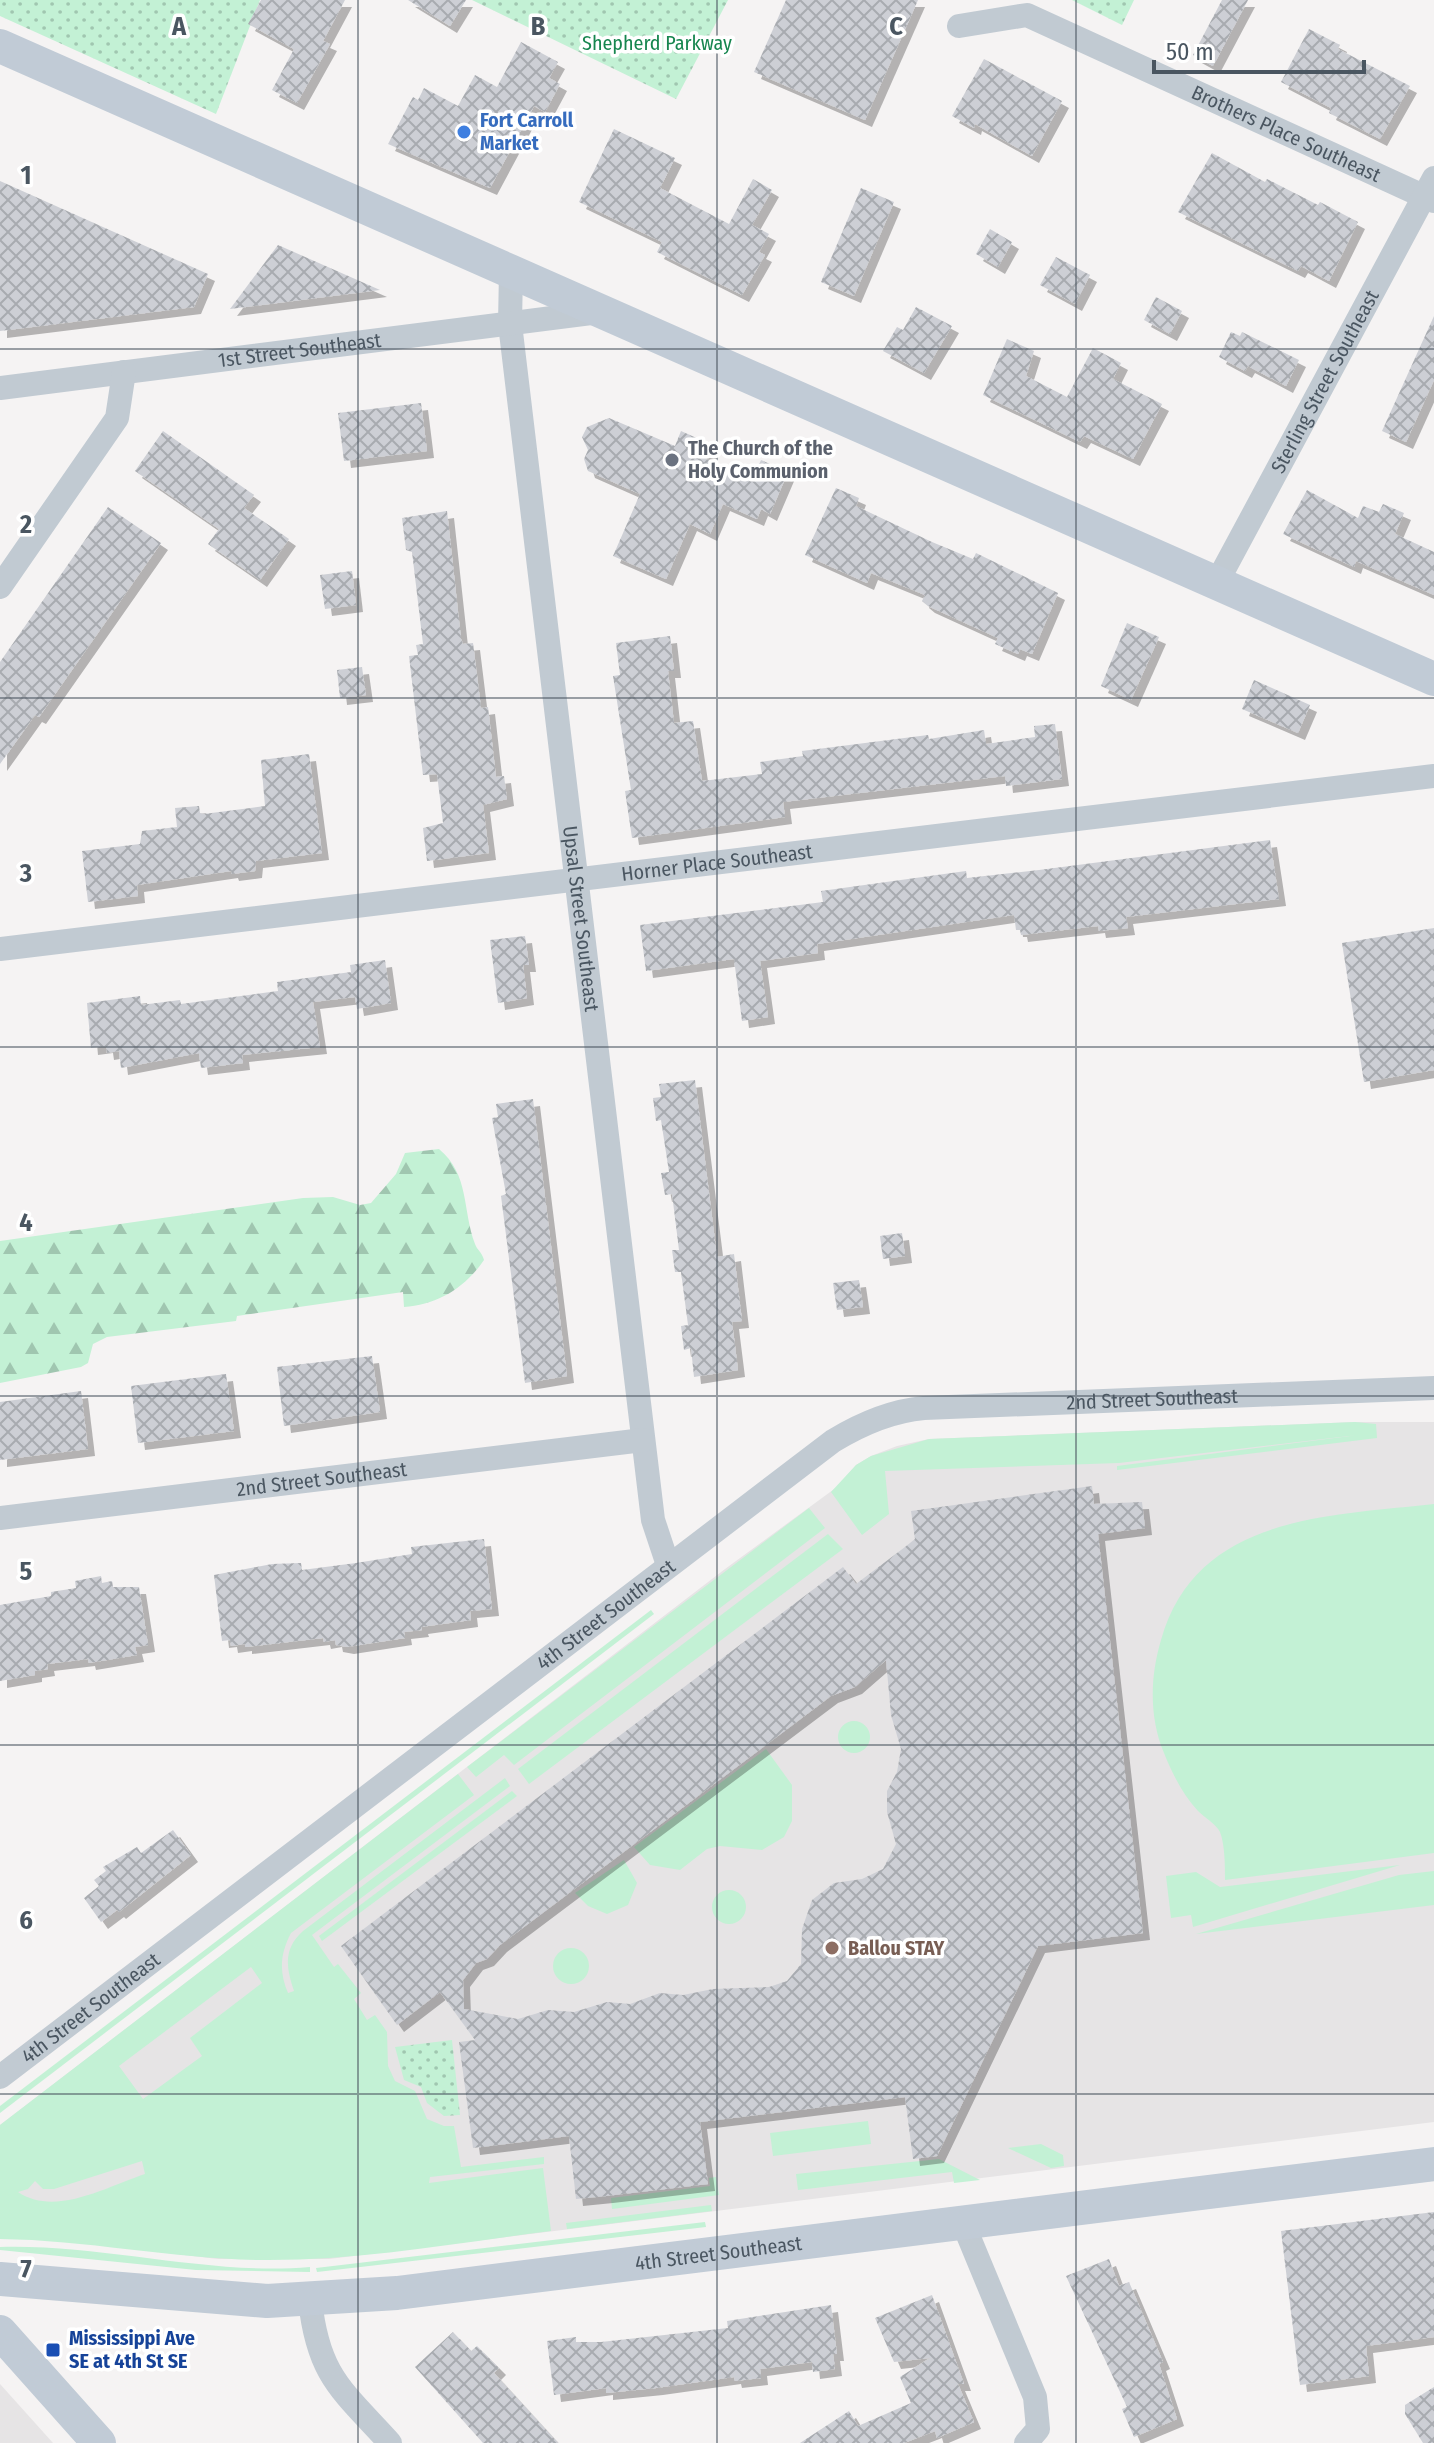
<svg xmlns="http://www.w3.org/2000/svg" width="1434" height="2443" font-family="'Fira Sans Condensed',sans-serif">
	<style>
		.education { fill: #e6e4e5 }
		.grass { fill: #c3f1d5; fill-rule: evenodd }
		.forest { fill: url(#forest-firs) }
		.park { fill: url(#park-dots) }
		.building { fill: url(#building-cross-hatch); fill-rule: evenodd; filter: url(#shadow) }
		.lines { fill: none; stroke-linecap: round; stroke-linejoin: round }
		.street { stroke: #c1cad2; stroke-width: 24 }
		.secondary { stroke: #c1cbd6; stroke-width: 34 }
		.grid { fill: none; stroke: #4a5661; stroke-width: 2; stroke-opacity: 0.55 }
		.shop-dot { fill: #3f7fe0; stroke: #fff; stroke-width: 3 }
		.worship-dot { fill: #6b7280; stroke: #fff; stroke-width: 3 }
		.education-dot { fill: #8d6e63; stroke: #fff; stroke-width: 3 }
		.transit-dot { fill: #1a4fb4; stroke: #fff; stroke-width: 3 }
		.labels { text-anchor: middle; stroke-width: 7; stroke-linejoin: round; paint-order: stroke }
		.park-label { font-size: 20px; fill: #17864f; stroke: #fff }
		.shop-label { font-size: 20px; font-weight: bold; fill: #366cbe; stroke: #fff; text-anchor: start }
		.street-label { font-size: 20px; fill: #4a5661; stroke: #fff }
		.worship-label { font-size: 20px; font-weight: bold; fill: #5b616d; stroke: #fff; text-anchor: start }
		.education-label { font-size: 20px; font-weight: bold; fill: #785e54; stroke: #fff; text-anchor: start }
		.transit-label { font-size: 20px; font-weight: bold; fill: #164399; stroke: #fff; text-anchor: start }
		.grid-label { font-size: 26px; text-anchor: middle; font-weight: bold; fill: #4a5661; stroke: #fff; stroke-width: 7; stroke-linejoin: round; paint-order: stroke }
	</style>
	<defs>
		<pattern id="forest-firs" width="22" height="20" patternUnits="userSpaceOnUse" patternTransform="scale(2)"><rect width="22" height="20" fill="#c3f1d5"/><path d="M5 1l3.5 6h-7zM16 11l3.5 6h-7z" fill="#a0c6b0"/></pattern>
		<pattern id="park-dots" width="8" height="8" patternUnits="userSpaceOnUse" patternTransform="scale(2)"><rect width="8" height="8" fill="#c3f1d5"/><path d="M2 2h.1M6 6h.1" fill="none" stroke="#a0c6b0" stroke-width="1.8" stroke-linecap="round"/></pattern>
		<pattern id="building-cross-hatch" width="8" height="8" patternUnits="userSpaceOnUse" patternTransform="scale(2)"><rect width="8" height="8" fill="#cdcfd5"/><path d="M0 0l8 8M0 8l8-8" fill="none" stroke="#a8abb0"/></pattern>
		<filter id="shadow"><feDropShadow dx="7" dy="7" stdDeviation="0" flood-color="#0004"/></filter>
	</defs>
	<rect width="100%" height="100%" fill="#f5f3f3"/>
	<g class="education">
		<polygon points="1355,1422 1434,1422 1434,2122 329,2259 218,2259 49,2239 0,2239 0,2125 725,1569 837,1487 856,1465 871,1456 897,1446 929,1439"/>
		<polygon points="0,2384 53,2443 0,2443"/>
	</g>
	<g class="grass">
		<polygon points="1355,1422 1376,1424 1377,1438 1117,1470 1117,1466 1358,1435 1119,1463 885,1471 889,1514 862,1535 831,1492 856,1465 871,1456 929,1439"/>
		<path d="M1434 1504V1853L1225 1880C1225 1866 1225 1845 1220 1832 1216 1824 1204 1817 1198 1811 1183 1795 1172 1773 1164 1753 1149 1717 1150 1677 1161 1640 1196 1515 1329 1516 1434 1504Z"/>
		<polygon points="809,1508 825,1528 514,1765 504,1755 476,1777 467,1767"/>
		<polygon points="828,1534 843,1549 529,1784 518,1769"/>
		<polygon points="651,1610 654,1614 0,2113 0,2106"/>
		<circle cx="854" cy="1737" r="16"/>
		<polygon points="766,1749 792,1785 792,1821 784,1837 762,1850 720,1846 707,1849 680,1870 650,1865 634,1847"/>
		<path d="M458 1774 474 1795 291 1933C280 1954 279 1972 288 1993L294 1991C286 1967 283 1949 303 1931L505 1778 510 1786 312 1935 334 1967 338 1964 361 1993 354 1999 367 2020 375 2015 387 2032 388 2066 395 2081 415 2091 427 2119 444 2126H454L461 2167 544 2157V2164L430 2177 429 2183 543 2168 551 2231C455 2243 358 2261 261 2260 173 2259 87 2240 0 2239V2125ZM251 1967 262 1983 190 2038 202 2056 143 2099 119 2066ZM142 2161 145 2174C106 2187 55 2217 18 2192L28 2189 35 2181 43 2189H54Z"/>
		<polygon points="512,1791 517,1796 322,1941 319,1936"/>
		<polygon points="624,1860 637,1883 628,1905 607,1914 588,1906 575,1893"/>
		<polygon points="1400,1865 1193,1927 1191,1915 1171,1918 1166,1876 1196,1872 1220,1887"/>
		<polygon points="1434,1871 1434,1905 1196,1934 1399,1875"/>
		<circle cx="729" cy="1907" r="17"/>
		<circle cx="571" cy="1966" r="18"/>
		<polygon points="868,2121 871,2144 773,2156 770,2133"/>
		<polygon points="1041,2144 1063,2155 1064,2166 1051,2168 1008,2148"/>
		<polygon points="939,2159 980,2180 954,2183 952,2172 798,2190 796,2174"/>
		<polygon points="716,2177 719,2195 612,2209 611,2198 710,2186 709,2178"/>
		<polygon points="711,2205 712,2211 567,2229 566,2223"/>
		<polygon points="705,2222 706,2227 317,2272 316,2268"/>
		<path d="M0 2247C104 2244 210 2276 310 2267V2272L196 2270 0 2250Z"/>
	</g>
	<path class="forest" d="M439 1149C470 1175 462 1209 475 1244 477 1250 482 1252 484 1260 465 1288 437 1305 404 1307L403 1292 237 1316 236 1321 107 1337 93 1344 88 1363 81 1367 0 1383V1241L303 1198 333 1197 360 1205 371 1203 396 1174 405 1153Z"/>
	<g class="park">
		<polygon points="0,0 260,0 216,114 0,16"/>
		<polygon points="472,0 728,0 676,99"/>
		<polygon points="1072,0 1134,0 1122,25"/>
		<polygon points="452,2040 460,2115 444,2116 427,2103 421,2087 404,2080 395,2047"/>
	</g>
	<g class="building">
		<polygon points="261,0 345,0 323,41 330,44 297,103 272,90 294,49 248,24"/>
		<polygon points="408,0 466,0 450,26"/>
		<polygon points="786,0 918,0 865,120 754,72"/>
		<polygon points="1222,0 1248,0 1213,66 1193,55"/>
		<polygon points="1309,29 1340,45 1338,49 1410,86 1380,139 1329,113 1331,108 1281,82"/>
		<polygon points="521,42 558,62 549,78 560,84 545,112 534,106 490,188 388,144 413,97 418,100 424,88 458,106 475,75 497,87"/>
		<polygon points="984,59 1062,101 1032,156 975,124 974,128 952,116"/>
		<polygon points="614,129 675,158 660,188 729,224 753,179 772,190 752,225 769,234 759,252 765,255 742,295 657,252 662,242 579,202"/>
		<polygon points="1212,153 1265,182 1267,179 1318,205 1320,202 1358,222 1329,281 1301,266 1298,271 1178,212"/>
		<polygon points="0,181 208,274 194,307 0,331"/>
		<polygon points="861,188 894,202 854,296 821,282"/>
		<polygon points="990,229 1012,242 998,267 976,254"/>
		<polygon points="278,245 380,290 230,309"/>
		<polygon points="1056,257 1090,275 1075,304 1040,285"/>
		<polygon points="1156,297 1182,311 1170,334 1144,320"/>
		<polygon points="916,307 952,326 924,373 883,351 897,327 903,330"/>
		<polygon points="1434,316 1434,380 1406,442 1382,431"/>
		<polygon points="1231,332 1240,336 1242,332 1299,360 1286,386 1248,366 1245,371 1219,357"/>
		<polygon points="1007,339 1034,351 1026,376 1067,397 1093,348 1121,363 1113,379 1162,404 1133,459 1084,436 1080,442 983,395"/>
		<polygon points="421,403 427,451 344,461 338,413"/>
		<polygon points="609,418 675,446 681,431 712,445 706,459 752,480 761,460 788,472 770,514 761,509 757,519 723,504 710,534 690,524 666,579 613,556 640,494 588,471 584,459 588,450 582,437 587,427"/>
		<polygon points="163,431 254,495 244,508 289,539 260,580 208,544 219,529 135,471"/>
		<polygon points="836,488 859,498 856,506 932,542 973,559 976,553 1058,593 1032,654 1020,649 1018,654 995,644 998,638 928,606 922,601 925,595 871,573 867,583 805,555"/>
		<polygon points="1307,490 1358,518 1363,506 1379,512 1383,504 1404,513 1395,534 1434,552 1434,595 1356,561 1354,567 1283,534"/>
		<polygon points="108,507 161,543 39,717 35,715 0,764 0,662"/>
		<polygon points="447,511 461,639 463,644 473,643 481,708 488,707 496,777 504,776 507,799 483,805 489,853 427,861 423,828 443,823 437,774 423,775 409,656 418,655 416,645 423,644 412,552 406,550 402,518"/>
		<polygon points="352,571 356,605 325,609 320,575"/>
		<polygon points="1127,623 1159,637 1131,700 1101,686"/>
		<polygon points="670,636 674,671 668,671 674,723 693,721 702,781 762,774 760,762 803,756 802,751 928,735 929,739 984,730 986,744 1035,737 1034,726 1055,724 1062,779 1006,786 1005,776 783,802 785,817 632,838 625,791 631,790 613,676 620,675 616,643"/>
		<polygon points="362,667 366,695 340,698 337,670"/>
		<polygon points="1254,680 1310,705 1298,733 1242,709"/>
		<polygon points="309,754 322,853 256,861 255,871 232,874 231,871 137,885 138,896 88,902 82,851 140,844 142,831 177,827 175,808 199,806 200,813 204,814 265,806 261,760"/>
		<polygon points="1270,840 1279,899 1126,917 1128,928 1099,931 1098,926 1021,935 1020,930 1016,930 1014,915 817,944 818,953 760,961 768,1017 742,1021 734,959 646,971 640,925 823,902 821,891 966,871 967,878 1039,870"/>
		<polygon points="1434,928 1434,1070 1364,1082 1342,943"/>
		<polygon points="525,936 529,965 523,965 527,998 498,1003 490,940"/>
		<polygon points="385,960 391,1003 357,1009 355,997 313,1002 320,1047 242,1055 243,1063 201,1068 199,1053 121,1068 119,1051 107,1053 106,1046 91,1048 87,1003 140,996 141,1005 180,1000 181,1004 278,991 277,982 351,972 350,965"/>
		<polygon points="695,1080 717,1257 734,1254 742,1321 732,1322 738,1370 694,1377 691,1348 684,1350 681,1326 688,1325 681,1272 675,1272 672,1250 679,1250 672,1194 665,1195 661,1173 669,1172 661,1120 656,1121 653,1098 661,1097 659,1084"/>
		<polygon points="533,1099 567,1376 525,1383 501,1196 506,1194 492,1118 498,1117 496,1104"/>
		<polygon points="902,1233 905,1256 883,1259 880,1236"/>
		<polygon points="859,1280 863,1307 837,1310 833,1283"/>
		<polygon points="372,1356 380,1412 284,1426 277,1367"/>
		<polygon points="226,1374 234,1431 138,1443 131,1386"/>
		<polygon points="81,1391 88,1449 0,1460 0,1402"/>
		<path d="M1092 1486 1094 1504 1142 1502 1145 1528 1098 1534 1143 1933 1038 1946 937 2156 913 2159 905 2097 700 2122 708 2184 606 2196 576 2199 569 2136 473 2148 459 2042 475 2040 440 1992 397 2025 341 1946 843 1567 856 1584 905 1547 915 1539 911 1511ZM886 1660 891 1715 901 1749 897 1772 887 1791V1812L896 1844 883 1869 862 1879 834 1883 812 1900 802 1929 801 1964 787 1981 769 1987 713 1989 683 1995 660 1993 630 2004 607 2002 574 2012 548 2010 518 2019 464 2009 463 1980 476 1963 487 1959 500 1945 831 1696 855 1687Z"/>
		<polygon points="484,1539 492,1609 470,1611 471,1620 421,1627 422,1630 404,1632 405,1638 347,1647 336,1645 335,1640 324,1642 323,1638 245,1647 245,1644 231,1646 230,1640 222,1641 214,1575 272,1564 301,1563 302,1570 356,1563 412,1554 411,1547"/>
		<polygon points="101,1576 102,1583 112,1581 113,1587 139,1587 148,1645 135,1647 137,1655 89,1663 88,1659 47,1664 48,1669 35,1671 35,1675 0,1681 0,1605 51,1596 51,1592 76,1588 75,1581"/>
		<polygon points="173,1830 191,1855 119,1912 117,1910 101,1922 84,1898 99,1886 94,1880 106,1871 103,1867 137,1847 141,1853"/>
		<polygon points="1434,2212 1434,2337 1366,2346 1369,2376 1300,2385 1281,2231"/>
		<polygon points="1109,2259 1119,2286 1129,2282 1163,2362 1159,2364 1177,2419 1134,2437 1122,2409 1127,2407 1066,2276"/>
		<polygon points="932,2295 964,2384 958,2384 974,2422 937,2438 935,2431 904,2443 800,2443 849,2411 858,2426 911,2403 900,2377 930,2358 894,2362 875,2318"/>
		<polygon points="831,2305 837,2354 833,2354 835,2369 813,2372 812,2362 760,2369 761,2378 735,2381 734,2377 656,2388 606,2393 606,2388 554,2395 547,2341 576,2337 576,2342 601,2342 728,2328 727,2321"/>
		<polygon points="453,2332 471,2351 477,2346 499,2368 494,2373 558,2443 483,2443 415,2367"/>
		<polygon points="1434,2387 1434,2443 1423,2443 1405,2414 1405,2405"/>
	</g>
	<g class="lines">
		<g class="street">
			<path id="s1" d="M959 26 1027 15 1434 201"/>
			<path id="s2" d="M511 271 510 324 653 1520 668 1565"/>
			<path id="s3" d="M0 388 599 312"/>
			<path id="s4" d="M1216 584 1434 178"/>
			<polyline points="0,587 117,418 124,372"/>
			<path id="s5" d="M0 949 1434 776"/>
			<path id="s6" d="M0 1518 643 1440"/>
			<path id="s7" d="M0 2077 833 1441C861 1424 890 1411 924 1408L1434 1388"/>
			<polyline points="963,2223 1035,2397 1038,2429 1026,2443"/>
			<path d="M310 2300C318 2376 342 2390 390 2443"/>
		</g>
		<g class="secondary">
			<polyline points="0,46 1434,679"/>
			<path id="s8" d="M0 2279 267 2301 397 2293 1434 2164"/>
			<polyline points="0,2332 99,2443"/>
		</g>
	</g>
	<path class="grid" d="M358 0V2443M717 0V2443M1076 0V2443M0 349H1434M0 698H1434M0 1047H1434M0 1396H1434M0 1745H1434M0 2094H1434"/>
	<circle class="shop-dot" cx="464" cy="132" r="8"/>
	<circle class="worship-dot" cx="672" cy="460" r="8"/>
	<circle class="education-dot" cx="832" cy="1948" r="8"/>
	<rect class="transit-dot" x="45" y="2342" width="16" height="16" rx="4"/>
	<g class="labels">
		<g class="park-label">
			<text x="657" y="50">Shepherd Parkway</text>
		</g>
		<g class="shop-label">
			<text x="480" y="127">Fort Carroll<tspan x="480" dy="23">Market</tspan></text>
		</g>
		<g class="street-label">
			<text dy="7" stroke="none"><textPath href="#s1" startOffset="354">Brothers Place Southeast</textPath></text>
			<text dy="7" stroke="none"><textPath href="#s3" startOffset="302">1st Street Southeast</textPath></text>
			<text dy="7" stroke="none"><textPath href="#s4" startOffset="230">Sterling Street Southeast</textPath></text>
			<text dy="7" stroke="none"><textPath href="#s5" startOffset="722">Horner Place Southeast</textPath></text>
			<text dy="7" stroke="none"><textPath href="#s2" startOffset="652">Upsal Street Southeast</textPath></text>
			<text dy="7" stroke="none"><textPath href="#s7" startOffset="1374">2nd Street Southeast</textPath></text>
			<text dy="7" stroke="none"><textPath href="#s6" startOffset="324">2nd Street Southeast</textPath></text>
			<text dy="7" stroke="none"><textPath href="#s7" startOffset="762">4th Street Southeast</textPath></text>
			<text dy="7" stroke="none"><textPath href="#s7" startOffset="114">4th Street Southeast</textPath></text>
			<text dy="7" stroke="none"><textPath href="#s8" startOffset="722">4th Street Southeast</textPath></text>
		</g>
		<g class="worship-label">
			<text x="688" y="455">The Church of the<tspan x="688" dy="23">Holy Communion</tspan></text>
		</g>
		<g class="education-label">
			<text x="848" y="1955">Ballou STAY</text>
		</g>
		<g class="transit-label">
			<text x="69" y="2345">Mississippi Ave<tspan x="69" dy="23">SE at 4th St SE</tspan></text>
		</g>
	</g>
	<g class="grid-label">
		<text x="179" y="35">A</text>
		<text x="538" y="35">B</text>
		<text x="896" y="35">C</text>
		<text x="26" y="184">1</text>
		<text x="26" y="533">2</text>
		<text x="26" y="882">3</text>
		<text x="26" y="1231">4</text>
		<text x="26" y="1580">5</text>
		<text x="26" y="1929">6</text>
		<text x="26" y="2278">7</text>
	</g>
	<path d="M1154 60v12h210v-12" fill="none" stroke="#4a5661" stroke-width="4"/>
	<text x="1166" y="60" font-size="24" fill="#4a5661" stroke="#ffffff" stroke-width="6" paint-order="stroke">50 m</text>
</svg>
